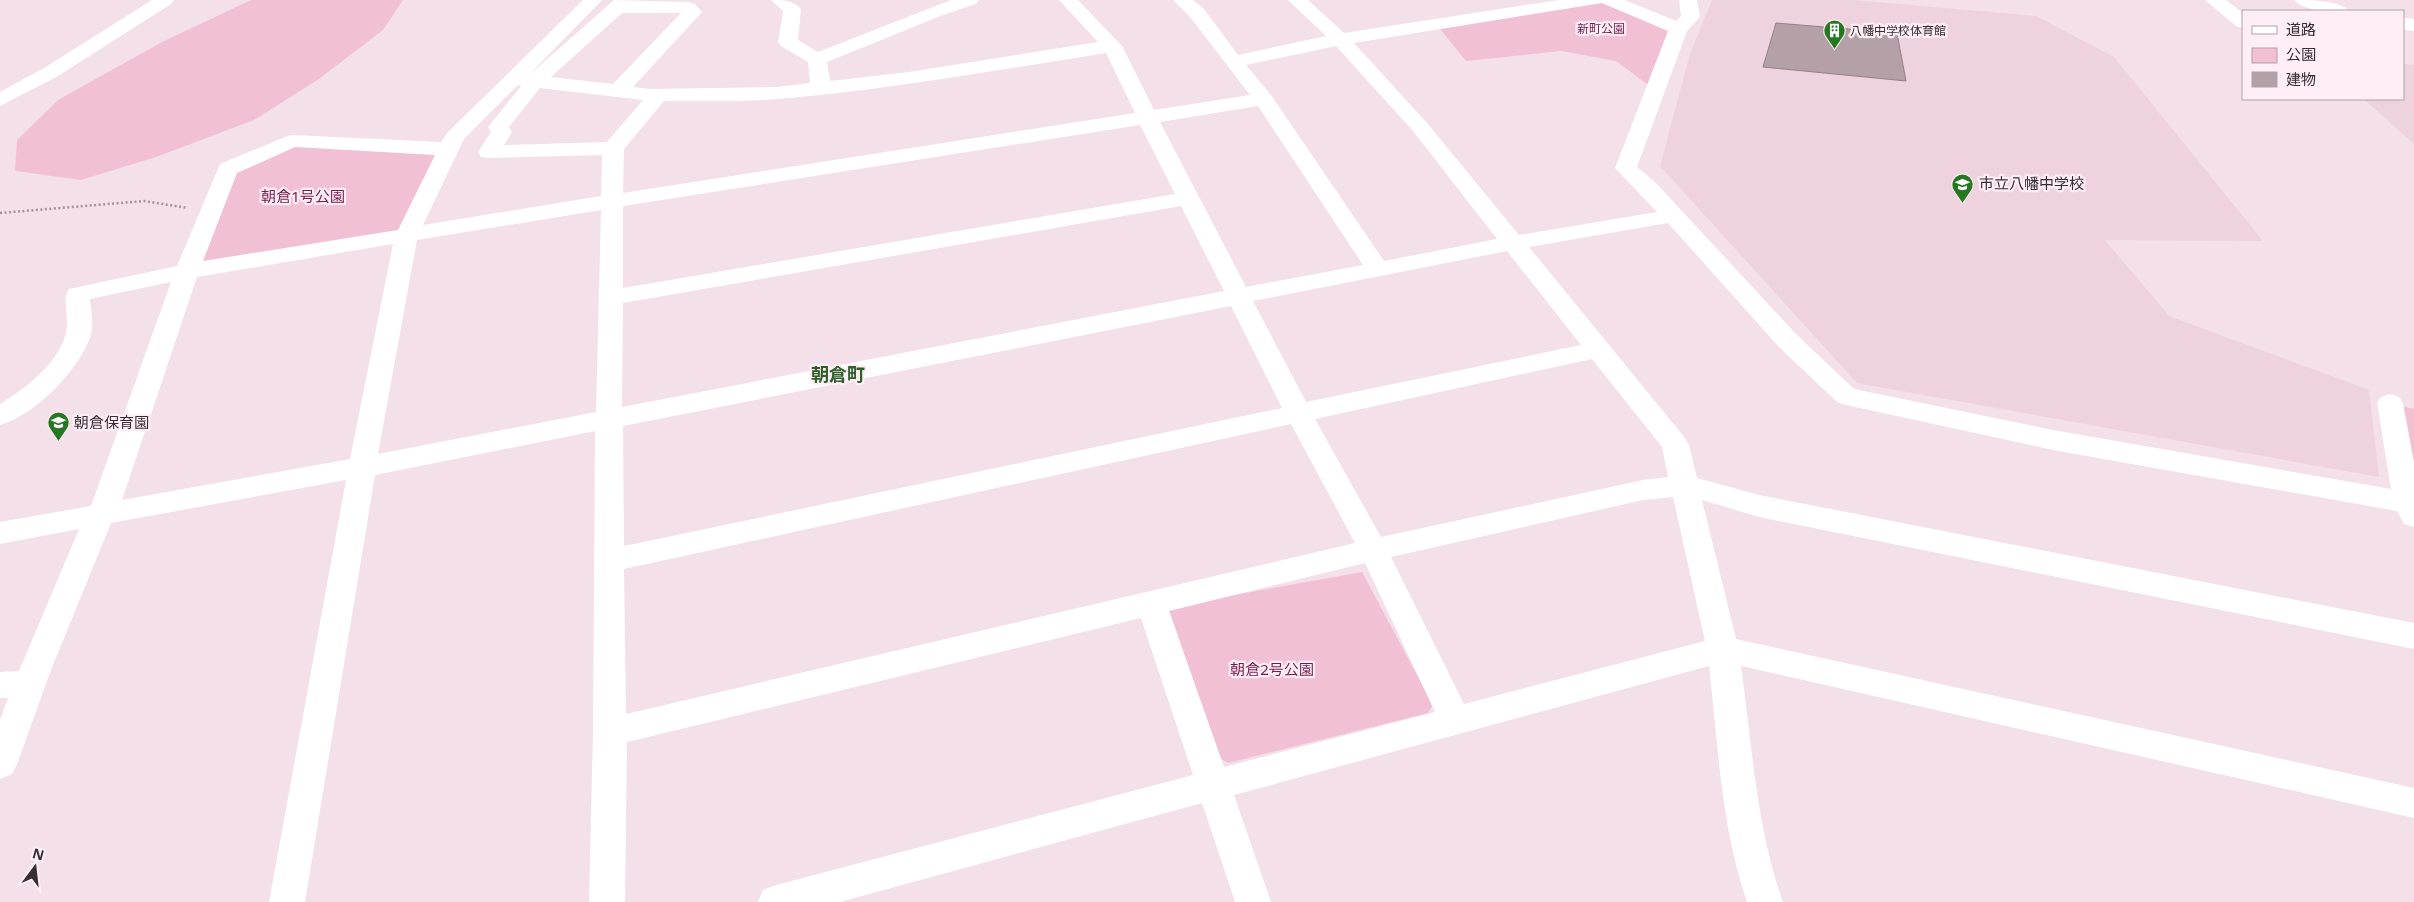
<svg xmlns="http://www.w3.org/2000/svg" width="2414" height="902" font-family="'Noto Sans','Noto Sans JP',sans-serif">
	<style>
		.built { fill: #eed2dd }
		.green { fill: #f2c0d5 }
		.building { fill: #b4a1a8; stroke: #938188 }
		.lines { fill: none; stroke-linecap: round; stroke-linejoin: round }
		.path { stroke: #a19298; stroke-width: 2.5; stroke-dasharray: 2 2.5; stroke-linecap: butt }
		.minor { fill: #fff; fill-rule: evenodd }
		.labels { text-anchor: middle; stroke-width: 4.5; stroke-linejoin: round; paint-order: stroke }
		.far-park-label { font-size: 12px; fill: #761b4c; stroke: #ffeef5 }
		.far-poi-label { font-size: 12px; fill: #362e31; stroke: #ffeef5; text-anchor: start }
		.poi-label { font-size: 15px; fill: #362e31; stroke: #ffeef5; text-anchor: start }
		.park-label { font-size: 15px; fill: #761b4c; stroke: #ffeef5 }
		.quarter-label { font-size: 18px; font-weight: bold; fill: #2e602a; stroke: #ffeef5 }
	</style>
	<rect width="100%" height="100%" fill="#f4e0e8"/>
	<g class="built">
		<polygon points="1712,0 1853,0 2036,16 2114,57 2263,241 2105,240 2169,316 2369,390 2379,477 1857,383 1660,166 1690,54"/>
		<polygon points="2403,64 2414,65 2414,144 2364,99 2403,99"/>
	</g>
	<g class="green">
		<polygon points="251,0 403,0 383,30 319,79 254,120 156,157 81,180 15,171 17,140 58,100 162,42"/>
		<polygon points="1608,0 1678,29 1655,90 1616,61 1561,51 1466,61 1436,24"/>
		<polygon points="292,141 449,149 406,236 187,271 228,169"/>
		<polygon points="2390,403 2414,409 2414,516"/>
		<polygon points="1362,572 1433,705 1428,713 1228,763 1219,757 1168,607"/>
	</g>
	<polygon class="building" points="1776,23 1897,33 1906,81 1763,67"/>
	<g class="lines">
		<polyline class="path" points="0,213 144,201 188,208"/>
		<g class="minor">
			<polygon points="152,0 174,0 171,4 58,76 0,106 0,92 44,68"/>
			<path d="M583 0H602L529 75 614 0 688 2 695 4 702 12 633 87 651 89 777 87 810 83 808 62 781 46 778 42 783 11 771 0C783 0 793 0 801 9L798 40 818 52 951 0H979L976 4 943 15 827 62 830 81 909 72 1098 42 1059 0H1078L1122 46 1154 110 1250 95 1190 17 1173 0H1193L1204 9 1238 55 1326 36 1288 0H1308L1344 33 1559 0H1625L1676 21 1681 16 1679 0H1697L1700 17 1687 31 1637 167 1655 182 1797 335 1854 389 2053 430 2391 489 2377 403 2381 397 2390 394 2399 397 2403 403 2414 462V527L2404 524 2397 511 2053 450 1846 405 1837 402 1779 347 1668 223 1529 247 1685 438 1689 445 1697 478 1759 495 2414 623V649L1759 517 1702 500 1736 639 2414 788V818L1741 666C1752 744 1756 827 1783 902H1747C1721 827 1718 744 1709 666L1234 795 1271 902H1235L1202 803 840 902H758L763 890 776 885 1193 775 1141 618 627 742 625 902H589L593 732 595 431 375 475 305 902H269L346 480 111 523 51 670 17 764 12 774 0 779V720L8 698H0V672L19 671 79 529 0 544V522L91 506 171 282 90 299C91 310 94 323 91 334 81 369 35 415 0 425V404C26 388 64 360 67 326 68 314 62 299 69 289L177 266 220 164 285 137 292 135 441 142 448 132ZM1602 3 1668 31 1615 168 1657 212 1519 235 1427 123 1354 43ZM622 13H681L613 84 551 77ZM1336 46 1413 131 1497 239 1384 261 1271 95 1246 65ZM1106 53 1135 113 623 193 624 149 664 101C702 100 740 102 778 99 888 90 997 70 1106 53ZM518 85 521 86 488 127 491 132 478 152 481 157 489 158 602 155 601 196 423 225 464 139ZM540 88 643 100 607 142 504 145 512 132 509 127ZM1258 106 1363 265 1246 287 1160 122ZM1140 125 1175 194 623 288V206ZM295 147 435 155 398 230 203 261 237 173ZM1181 206 1224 291 622 407 623 303ZM601 210 596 412 378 454 417 240ZM393 244 350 459 122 500 197 277ZM1507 251 1581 345 1306 402 1253 301ZM1231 306 1282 408 624 546 623 426ZM1592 359 1662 447 1668 477 1643 480 1381 537 1315 419ZM1291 424 1355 543 626 714 624 569ZM1673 497 1705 641 1464 704 1391 557 1643 500ZM1365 563 1435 712 1224 767 1169 611Z"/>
			<polygon points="2205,0 2226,0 2243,13 2243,28 2236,26"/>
			<path d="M2295 0C2309 0 2340 0 2349 11 2336 12 2303 12 2295 0Z"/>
			<polygon points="2403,18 2414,19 2414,31 2403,30"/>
		</g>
	</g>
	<defs>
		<symbol id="building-pin" viewBox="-11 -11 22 30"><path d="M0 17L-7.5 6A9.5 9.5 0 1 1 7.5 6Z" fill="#267721" stroke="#ffeef5"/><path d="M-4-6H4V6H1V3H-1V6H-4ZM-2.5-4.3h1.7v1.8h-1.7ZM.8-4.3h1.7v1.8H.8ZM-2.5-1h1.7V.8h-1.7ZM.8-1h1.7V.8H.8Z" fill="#fff"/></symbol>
		<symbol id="school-pin" viewBox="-11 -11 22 30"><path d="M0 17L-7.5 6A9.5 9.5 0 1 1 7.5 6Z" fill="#267721" stroke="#ffeef5"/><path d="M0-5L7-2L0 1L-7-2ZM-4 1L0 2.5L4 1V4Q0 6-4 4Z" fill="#fff"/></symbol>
	</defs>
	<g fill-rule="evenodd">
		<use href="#building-pin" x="1822" y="18" width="25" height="34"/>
		<use href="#school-pin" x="1950" y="172" width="25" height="34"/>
		<use href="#school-pin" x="46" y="410" width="25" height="34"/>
	</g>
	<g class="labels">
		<g class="far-park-label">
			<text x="1601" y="33">新町公園</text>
		</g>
		<g class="far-poi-label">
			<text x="1850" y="35">八幡中学校体育館</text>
		</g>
		<g class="poi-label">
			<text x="1979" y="189">市立八幡中学校</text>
			<text x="74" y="428">朝倉保育園</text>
		</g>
		<g class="park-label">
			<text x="303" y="202">朝倉1号公園</text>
			<text x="1272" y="675">朝倉2号公園</text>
		</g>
		<g class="quarter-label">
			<text x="838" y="381">朝倉町</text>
		</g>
	</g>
	<rect x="2242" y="10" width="162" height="90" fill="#ffeef5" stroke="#afa1a7"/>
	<rect x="2252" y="26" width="25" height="8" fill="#ffffff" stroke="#afa1a7"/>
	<text x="2286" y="35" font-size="15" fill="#362e31">道路</text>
	<rect x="2252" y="48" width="25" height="15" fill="#f2c0d5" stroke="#afa1a7"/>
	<text x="2286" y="60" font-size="15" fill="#362e31">公園</text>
	<rect x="2252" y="72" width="25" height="15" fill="#b4a1a8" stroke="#afa1a7"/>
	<text x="2286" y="85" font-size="15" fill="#362e31">建物</text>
	<g transform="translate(35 867) rotate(15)" stroke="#ffeef5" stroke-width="4" paint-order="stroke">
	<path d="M0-4L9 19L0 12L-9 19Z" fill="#362e31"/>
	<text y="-8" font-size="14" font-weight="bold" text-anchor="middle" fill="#362e31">N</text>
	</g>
</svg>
